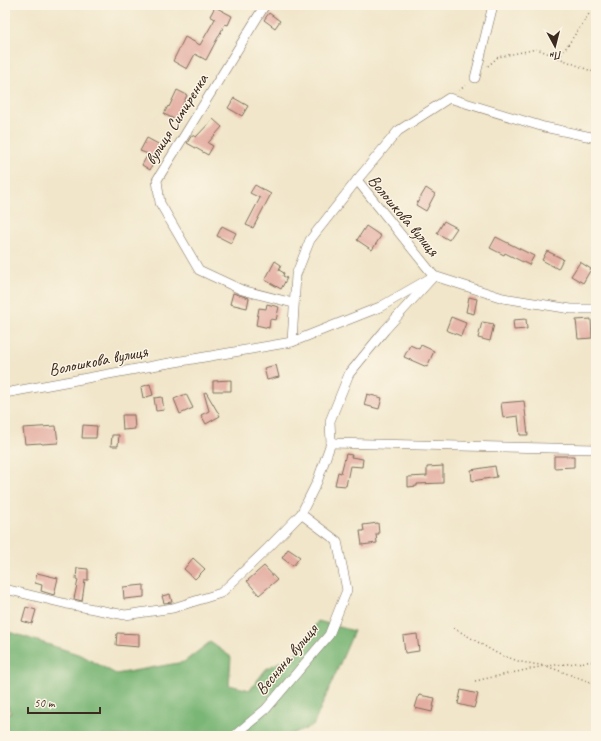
<svg xmlns="http://www.w3.org/2000/svg" width="601" height="741" font-family="Caveat,sans-serif">
	<style>
		.forest { fill: #7ab676; stroke: #5a704a }
		.building { fill: #e4ada2 }
		.lines { fill: none; stroke-linecap: round; stroke-linejoin: round }
		.minor-casing { stroke: #7b6c5a; stroke-width: 10 }
		.path { stroke: #7b6c5a; stroke-width: 1.5; stroke-dasharray: 1 3; stroke-linecap: butt }
		.minor { stroke: #fff; stroke-width: 9 }
		.labels { text-anchor: middle; stroke-width: 3; stroke-linejoin: round; paint-order: stroke }
		.street-label { font-size: 17px; fill: #3b2a1e; stroke: #fcf5e5 }
	</style>
	<rect width="100%" height="100%" fill="#fcf5e5"/>
	<filter id="ink" filterUnits="userSpaceOnUse"><feTurbulence type="fractalNoise" baseFrequency=".025" numOctaves="2"/><feDisplacementMap in="SourceGraphic" scale="8" xChannelSelector="R" yChannelSelector="G"/><feConvolveMatrix kernelMatrix="1 2 1 2 8 2 1 2 1" color-interpolation-filters="sRGB"/></filter>
	<filter id="wash" filterUnits="userSpaceOnUse"><feTurbulence type="fractalNoise" baseFrequency=".012" numOctaves="4" result="noise"/><feDisplacementMap in="SourceGraphic" scale="16" xChannelSelector="R" yChannelSelector="G"/><feGaussianBlur stdDeviation="0.9" result="paint"/><feColorMatrix in="noise" values="0 0 0 0 0 0 0 0 0 0 0 0 0 0 0 0 0 1.4 0 .05"/><feComposite in="paint" operator="in"/></filter>
	<g filter="url(#wash)">
		<rect width="100%" height="100%" fill="#f1e6ca"/>
		<polygon class="forest" points="318,621 354,631 313,726 287,736 5,736 5,714 11,713 5,700 5,632 13,633 81,655 116,674 184,662 210,642 231,657 229,685 250,690 266,669 296,653"/>
		<g id="blocks">
			<g class="building">
				<polygon points="215,7 232,16 228,25 225,24 206,60 195,54 187,69 173,61 185,37 200,45 215,19 210,16"/>
				<polygon points="269,13 280,21 275,28 264,20"/>
				<polygon points="177,90 187,95 176,120 164,114 168,106 169,107"/>
				<polygon points="234,98 248,106 242,116 228,108"/>
				<polygon points="213,119 222,127 208,143 213,146 208,155 187,143 192,135 196,137"/>
				<polygon points="147,138 162,146 150,170 142,165 148,154 140,151"/>
				<polygon points="255,185 271,194 253,228 246,225 260,198 250,193"/>
				<polygon points="426,188 435,194 426,211 416,205"/>
				<polygon points="444,221 457,228 449,240 437,233"/>
				<polygon points="222,226 236,233 231,243 217,236"/>
				<polygon points="366,226 381,236 372,250 357,240"/>
				<polygon points="496,237 534,256 529,265 505,253 504,255 490,248"/>
				<polygon points="547,251 563,259 558,269 542,260"/>
				<polygon points="275,261 281,265 279,270 284,273 283,276 287,278 281,289 265,280"/>
				<polygon points="580,262 591,269 583,283 571,276"/>
				<polygon points="233,293 249,298 247,308 230,304"/>
				<polygon points="469,297 477,299 474,314 466,312"/>
				<polygon points="267,304 279,307 276,320 270,319 269,328 256,325 259,308 266,309"/>
				<polygon points="451,317 466,323 461,336 446,330"/>
				<polygon points="526,319 527,329 514,330 513,320"/>
				<polygon points="591,319 592,338 578,339 576,320"/>
				<polygon points="482,322 494,324 490,341 478,338"/>
				<polygon points="410,345 419,349 421,345 434,351 427,367 404,357"/>
				<polygon points="276,365 279,377 267,380 264,368"/>
				<polygon points="231,380 231,391 213,391 213,381"/>
				<polygon points="150,384 153,395 143,398 141,387"/>
				<polygon points="206,392 220,416 206,424 201,415 209,411 204,393"/>
				<polygon points="186,394 193,408 180,414 174,399"/>
				<polygon points="367,394 382,398 379,409 364,405"/>
				<polygon points="162,397 164,410 156,411 154,398"/>
				<polygon points="524,401 528,435 520,435 518,416 503,418 501,403"/>
				<polygon points="122,415 134,415 135,429 123,430"/>
				<polygon points="83,425 97,426 96,438 82,438"/>
				<polygon points="56,426 58,443 42,444 41,443 25,444 23,428"/>
				<polygon points="112,435 119,435 118,446 111,446"/>
				<polygon points="346,454 352,455 351,457 363,459 362,467 350,466 346,486 335,485 338,472 341,473"/>
				<polygon points="554,456 574,456 574,467 554,468"/>
				<polygon points="443,466 443,483 417,484 417,486 408,487 408,477 427,476 427,467"/>
				<polygon points="495,466 497,477 472,481 471,470"/>
				<polygon points="378,523 379,534 376,534 377,543 362,545 360,531 364,531 363,525"/>
				<polygon points="288,549 300,557 293,566 282,558"/>
				<polygon points="193,558 205,569 195,579 184,569"/>
				<polygon points="264,566 277,580 259,595 247,581"/>
				<polygon points="77,568 88,569 88,580 85,580 82,601 74,599 78,580 76,579"/>
				<polygon points="37,573 58,578 54,595 41,591 42,585 35,583"/>
				<polygon points="144,585 144,597 124,599 123,587"/>
				<polygon points="170,594 172,602 164,603 162,596"/>
				<polygon points="26,607 36,610 32,624 22,621"/>
				<polygon points="117,633 139,634 139,647 116,645"/>
				<polygon points="417,634 419,651 405,653 403,636"/>
				<polygon points="461,690 478,694 474,708 458,704"/>
				<polygon points="419,695 435,698 432,712 415,708"/>
			</g>
		</g>
	</g>
	<g filter="url(#ink)">
		<use href="#blocks" fill-opacity="0" stroke="#7b6c5a" stroke-width="1"/>
		<g class="lines">
			<defs>
				<g id="minor">
					<polyline points="265,5 157,180 160,203 199,270 242,290 293,303"/>
					<polyline points="475,78 493,5"/>
					<polyline points="357,180 398,131 449,98 544,127 596,138"/>
					<polyline points="5,393 158,365 292,342 380,307 434,276 503,298 571,309 596,309"/>
					<polyline points="331,443 596,449"/>
					<polyline points="5,589 67,604 125,615 173,608 221,593 269,547 301,514 317,482 331,443 330,421 349,374 385,330 434,276 357,180 310,240 296,275 292,342"/>
					<polyline points="234,736 266,709 329,635 347,590 337,541 301,514"/>
				</g>
			</defs>
			<use href="#minor" class="minor-casing"/>
			<g class="path">
				<polyline points="559,58 595,5"/>
				<polyline points="488,66 498,57 537,49 596,73"/>
				<polyline points="459,91 468,83"/>
				<polyline points="454,628 498,654 521,662 546,666"/>
				<polyline points="596,661 546,666 596,684"/>
				<polyline points="475,681 544,666"/>
			</g>
			<use href="#minor" class="minor"/>
		</g>
	</g>
	<g class="labels">
		<g class="street-label">
			<text transform="translate(176 119) rotate(-58)" y="6">вулиця Симиренка</text>
			<text transform="translate(404 215) rotate(50)" y="6">Волошкова вулиця</text>
			<text transform="translate(98 360) rotate(-11)" y="6">Волошкова вулиця</text>
			<text transform="translate(286 659) rotate(-50)" y="6">Весняна вулиця</text>
		</g>
	</g>
	<rect width="601" height="741" fill="none" stroke="#fcf5e5" stroke-width="20"/>
	<g transform="translate(555 46) rotate(173)" stroke="#fcf5e5" stroke-width="3" paint-order="stroke">
	<path d="M0-3L7 15L0 10L-7 15Z" fill="#3b2a1e"/>
	<text y="-6" font-size="11" font-weight="bold" text-anchor="middle" fill="#3b2a1e">Пн</text>
	</g>
	<path d="M28 707v6h72v-6" fill="none" stroke="#3b2a1e" stroke-width="2"/>
	<text x="34" y="707" font-size="12" fill="#3b2a1e" stroke="#fcf5e5" stroke-width="3" paint-order="stroke">50 m</text>
</svg>
